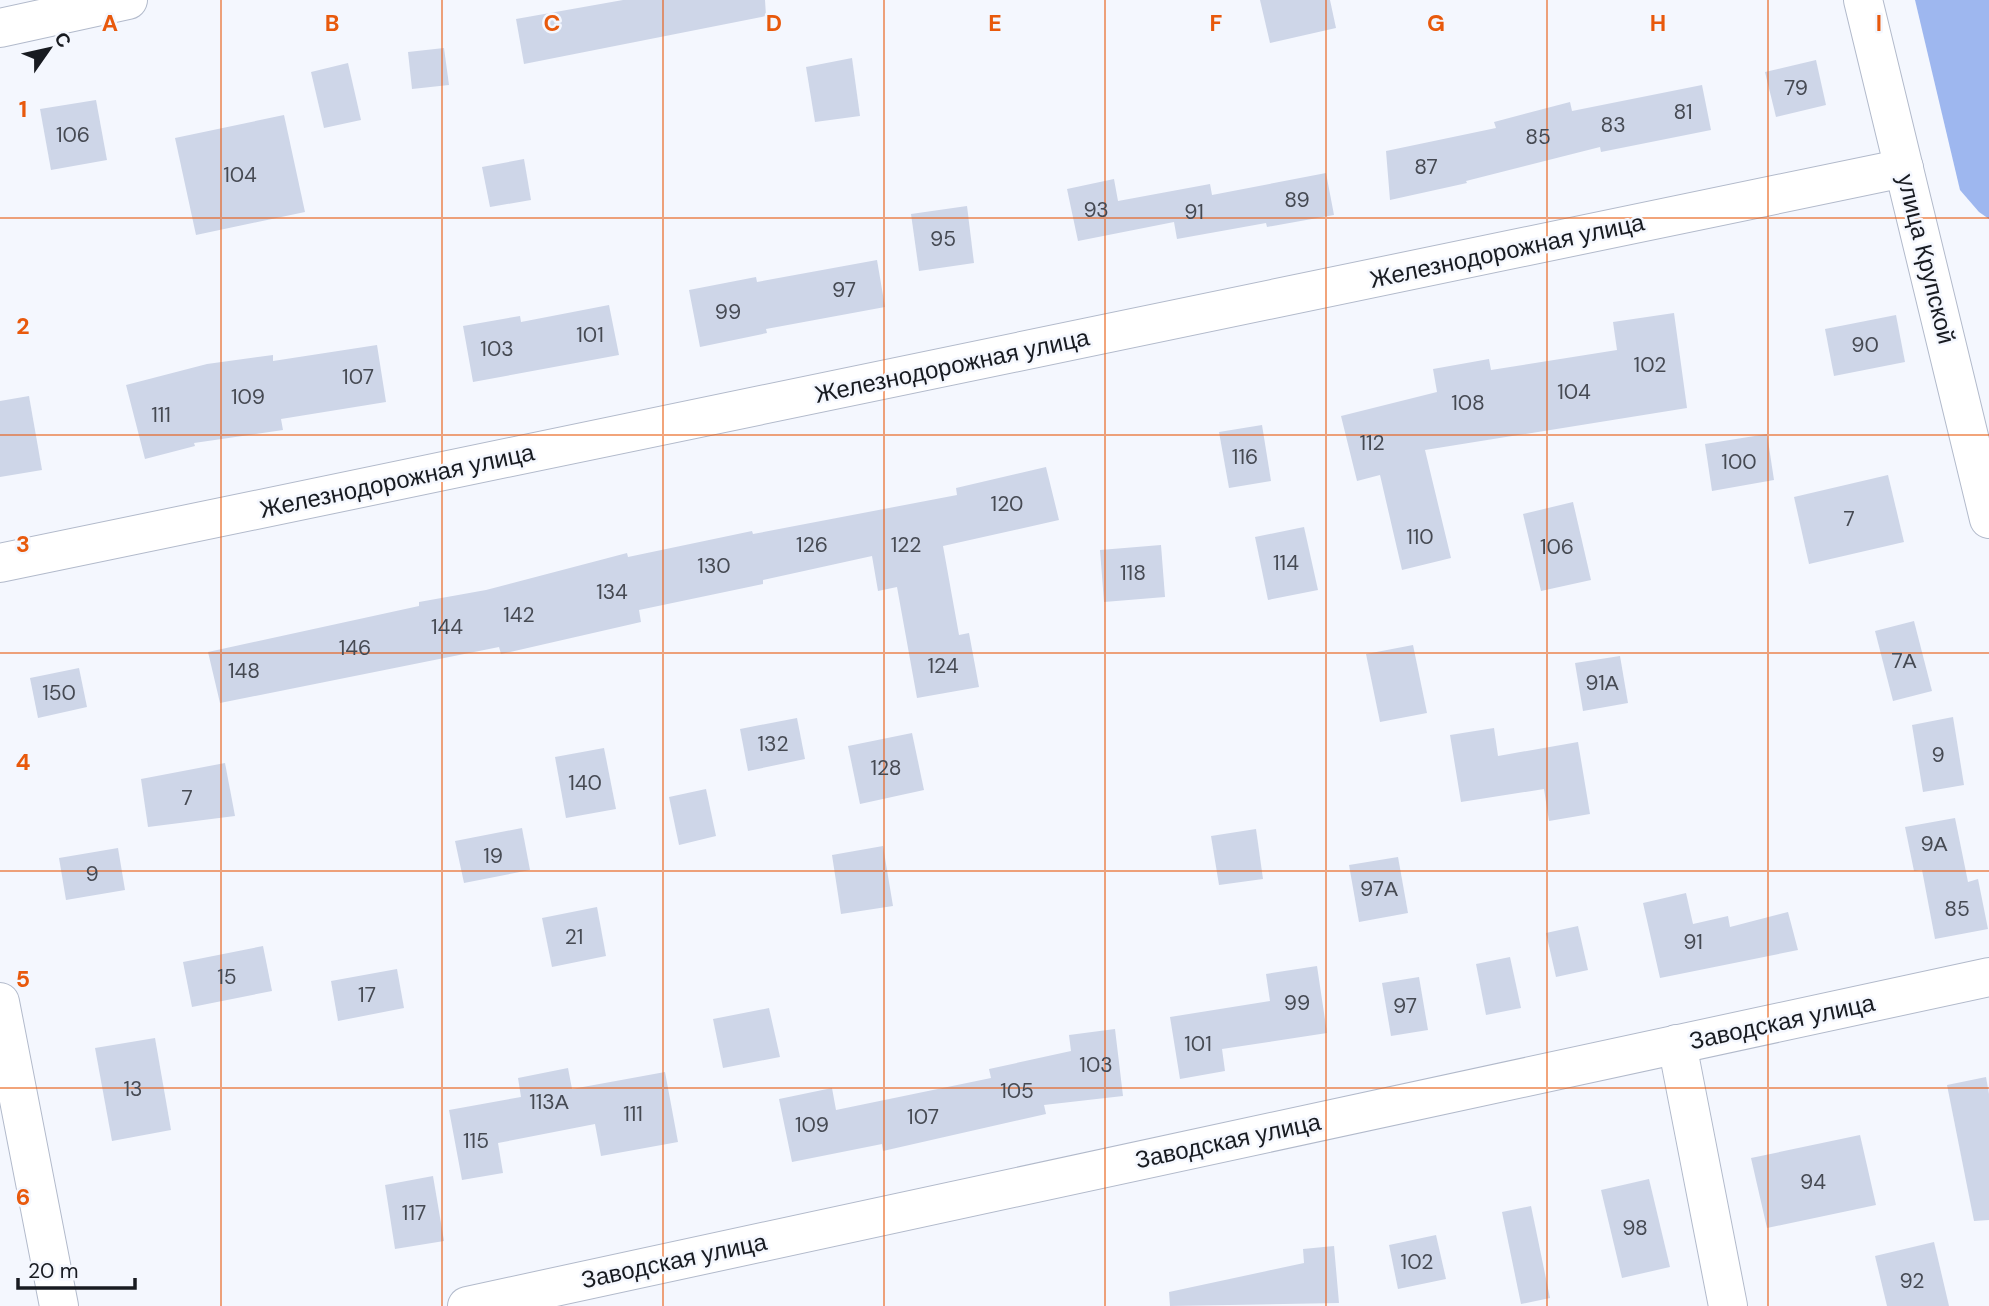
<svg xmlns="http://www.w3.org/2000/svg" width="1989" height="1306" font-family="'DM Sans',sans-serif">
	<style>
		.forest { fill: #9eb7ef }
		.building { fill: #ced6e8 }
		.lines { fill: none; stroke-linecap: round; stroke-linejoin: round }
		.minor-casing { stroke: #b2bacb; stroke-width: 40 }
		.minor { stroke: #fff; stroke-width: 38 }
		.grid { fill: none; stroke: #e8590c; stroke-width: 2; stroke-opacity: 0.55 }
		.labels { text-anchor: middle; stroke-width: 5; stroke-linejoin: round; paint-order: stroke }
		.number-label { font-size: 21px; fill: #464a53 }
		.street-label { font-size: 24px; fill: #181b21; stroke: #f4f7fe }
		.grid-label { font-size: 23px; text-anchor: middle; font-weight: bold; fill: #e8590c; stroke: #f4f7fe; stroke-width: 5; stroke-linejoin: round; paint-order: stroke }
	</style>
	<rect width="100%" height="100%" fill="#f4f7fe"/>
	<polygon class="forest" points="1915,0 1989,0 1989,219 1979,212 1960,190"/>
	<g class="building">
		<polygon points="623,0 765,0 766,16 524,64 516,19"/>
		<polygon points="1260,0 1330,0 1336,28 1270,43"/>
		<polygon points="444,48 449,85 412,89 408,52"/>
		<polygon points="852,58 860,116 815,122 806,67"/>
		<polygon points="1816,60 1826,105 1776,117 1765,72"/>
		<polygon points="348,63 361,120 324,128 311,72"/>
		<polygon points="1702,85 1711,130 1601,152 1600,147 1466,181 1467,183 1390,200 1386,151 1496,128 1494,122 1570,102 1572,111"/>
		<polygon points="96,100 107,160 51,170 40,109"/>
		<polygon points="284,115 305,212 196,235 175,138"/>
		<polygon points="524,159 531,200 490,207 482,167"/>
		<polygon points="1326,173 1334,215 1267,227 1266,223 1177,239 1174,222 1078,241 1067,189 1114,179 1118,201 1210,184 1212,195"/>
		<polygon points="967,206 974,263 919,271 911,214"/>
		<polygon points="877,260 885,307 766,329 767,333 700,347 689,290 756,277 757,282"/>
		<polygon points="609,305 619,355 473,382 463,326 520,316 521,322"/>
		<polygon points="1674,313 1687,408 1425,450 1451,558 1402,570 1380,475 1357,481 1341,416 1437,392 1433,369 1489,359 1491,370 1617,350 1613,322"/>
		<polygon points="1896,315 1905,362 1834,376 1825,329"/>
		<polygon points="377,345 386,402 281,419 283,430 194,443 195,446 145,459 126,385 207,364 273,355 273,361"/>
		<polygon points="29,396 42,470 0,477 0,401"/>
		<polygon points="1262,425 1271,481 1229,488 1219,432"/>
		<polygon points="1767,434 1774,480 1712,491 1705,444"/>
		<polygon points="1046,467 1059,520 943,546 959,635 969,633 979,687 917,698 897,587 878,591 872,556 763,580 763,584 639,610 641,622 501,654 499,647 220,703 208,652 419,606 419,602 486,590 627,553 628,557 752,531 753,534 957,495 956,488"/>
		<polygon points="1888,475 1904,542 1809,564 1794,497"/>
		<polygon points="1573,502 1591,580 1541,591 1523,514"/>
		<polygon points="1304,527 1318,590 1268,600 1255,537"/>
		<polygon points="1161,545 1165,597 1104,602 1100,550"/>
		<polygon points="1914,621 1932,691 1893,701 1875,631"/>
		<polygon points="1413,645 1427,713 1380,722 1366,654"/>
		<polygon points="1620,656 1628,703 1583,711 1575,663"/>
		<polygon points="79,668 87,707 38,718 30,678"/>
		<polygon points="1953,717 1964,785 1923,792 1912,725"/>
		<polygon points="797,718 805,759 748,771 740,729"/>
		<polygon points="1494,728 1498,756 1578,742 1590,814 1549,821 1544,789 1461,802 1450,735"/>
		<polygon points="912,733 924,790 860,804 848,746"/>
		<polygon points="604,748 616,809 566,818 555,757"/>
		<polygon points="225,763 235,816 148,827 141,779"/>
		<polygon points="706,789 716,836 679,845 669,797"/>
		<polygon points="1955,818 1968,882 1978,879 1988,929 1935,939 1922,870 1914,871 1905,827"/>
		<polygon points="522,828 530,870 464,883 455,841"/>
		<polygon points="1256,829 1263,879 1219,885 1211,836"/>
		<polygon points="883,846 893,906 841,914 832,855"/>
		<polygon points="118,848 125,890 66,900 59,858"/>
		<polygon points="1398,857 1408,913 1359,922 1349,865"/>
		<polygon points="1686,893 1693,924 1728,916 1730,927 1788,912 1798,950 1660,978 1643,903"/>
		<polygon points="597,907 606,956 552,967 542,918"/>
		<polygon points="1578,926 1588,970 1556,977 1546,933"/>
		<polygon points="263,946 272,991 192,1007 183,962"/>
		<polygon points="1510,957 1521,1008 1486,1015 1476,964"/>
		<polygon points="1317,966 1327,1033 1222,1049 1225,1071 1180,1079 1170,1017 1270,1001 1266,974"/>
		<polygon points="397,969 404,1008 338,1021 331,981"/>
		<polygon points="1419,977 1428,1030 1391,1036 1382,983"/>
		<polygon points="769,1008 780,1057 723,1068 713,1019"/>
		<polygon points="1115,1029 1123,1096 1044,1105 1046,1114 883,1151 882,1144 792,1162 779,1099 832,1088 836,1110 991,1078 989,1069 1071,1051 1069,1035"/>
		<polygon points="155,1038 171,1130 112,1141 95,1048"/>
		<polygon points="568,1068 572,1089 665,1072 678,1142 601,1156 595,1124 498,1143 503,1173 462,1180 449,1110 521,1097 518,1078"/>
		<polygon points="1986,1077 1989,1094 1989,1220 1974,1221 1947,1085"/>
		<polygon points="1860,1135 1876,1205 1767,1228 1751,1158"/>
		<polygon points="433,1176 444,1241 395,1249 385,1185"/>
		<polygon points="1649,1179 1670,1267 1622,1278 1601,1190"/>
		<polygon points="1531,1206 1550,1298 1521,1304 1502,1212"/>
		<polygon points="1436,1235 1446,1279 1398,1289 1389,1245"/>
		<polygon points="1934,1242 1949,1306 1887,1306 1875,1256"/>
		<polygon points="1334,1246 1339,1303 1170,1306 1169,1292 1304,1263 1303,1249"/>
	</g>
	<g class="lines">
		<defs>
			<g id="minor">
				<polyline points="1863,0 1989,519"/>
				<polyline points="0,28 128,0"/>
				<polyline points="0,563 1904,168"/>
				<polyline points="0,1002 59,1306"/>
				<polyline points="1677,1044 1728,1306"/>
				<polyline points="467,1306 1989,977"/>
			</g>
		</defs>
		<use href="#minor" class="minor-casing"/>
		<use href="#minor" class="minor"/>
	</g>
	<path class="grid" d="M221 0V1306M442 0V1306M663 0V1306M884 0V1306M1105 0V1306M1326 0V1306M1547 0V1306M1768 0V1306M0 218H1989M0 435H1989M0 653H1989M0 871H1989M0 1088H1989"/>
	<g class="labels">
		<g class="number-label">
			<text x="1796" y="95">79</text>
			<text x="1683" y="119">81</text>
			<text x="1613" y="132">83</text>
			<text x="73" y="142">106</text>
			<text x="1538" y="144">85</text>
			<text x="1426" y="174">87</text>
			<text x="240" y="182">104</text>
			<text x="1297" y="207">89</text>
			<text x="1096" y="217">93</text>
			<text x="1194" y="219">91</text>
			<text x="943" y="246">95</text>
			<text x="844" y="297">97</text>
			<text x="728" y="319">99</text>
			<text x="590" y="342">101</text>
			<text x="1865" y="352">90</text>
			<text x="497" y="356">103</text>
			<text x="1650" y="372">102</text>
			<text x="358" y="384">107</text>
			<text x="1574" y="399">104</text>
			<text x="248" y="404">109</text>
			<text x="1468" y="410">108</text>
			<text x="161" y="422">111</text>
			<text x="1372" y="450">112</text>
			<text x="1245" y="464">116</text>
			<text x="1739" y="469">100</text>
			<text x="1007" y="511">120</text>
			<text x="1849" y="526">7</text>
			<text x="1420" y="544">110</text>
			<text x="812" y="552">126</text>
			<text x="906" y="552">122</text>
			<text x="1557" y="554">106</text>
			<text x="1286" y="570">114</text>
			<text x="714" y="573">130</text>
			<text x="1133" y="580">118</text>
			<text x="612" y="599">134</text>
			<text x="519" y="622">142</text>
			<text x="447" y="634">144</text>
			<text x="355" y="655">146</text>
			<text x="1904" y="668">7А</text>
			<text x="943" y="673">124</text>
			<text x="244" y="678">148</text>
			<text x="1602" y="690">91А</text>
			<text x="59" y="700">150</text>
			<text x="773" y="751">132</text>
			<text x="1938" y="762">9</text>
			<text x="886" y="775">128</text>
			<text x="585" y="790">140</text>
			<text x="187" y="805">7</text>
			<text x="1934" y="851">9А</text>
			<text x="493" y="863">19</text>
			<text x="92" y="881">9</text>
			<text x="1379" y="896">97А</text>
			<text x="1957" y="916">85</text>
			<text x="574" y="944">21</text>
			<text x="1693" y="949">91</text>
			<text x="227" y="984">15</text>
			<text x="367" y="1002">17</text>
			<text x="1297" y="1010">99</text>
			<text x="1405" y="1013">97</text>
			<text x="1198" y="1051">101</text>
			<text x="1096" y="1072">103</text>
			<text x="133" y="1096">13</text>
			<text x="1017" y="1098">105</text>
			<text x="549" y="1109">113А</text>
			<text x="633" y="1121">111</text>
			<text x="923" y="1124">107</text>
			<text x="812" y="1132">109</text>
			<text x="476" y="1148">115</text>
			<text x="1813" y="1189">94</text>
			<text x="414" y="1220">117</text>
			<text x="1635" y="1235">98</text>
			<text x="1417" y="1269">102</text>
			<text x="1912" y="1288">92</text>
		</g>
		<g class="street-label">
			<text transform="translate(1507 251) rotate(-12)" y="8">Железнодорожная улица</text>
			<text transform="translate(1926 259) rotate(76)" y="8">улица Крупской</text>
			<text transform="translate(952 366) rotate(-12)" y="8">Железнодорожная улица</text>
			<text transform="translate(397 481) rotate(-12)" y="8">Железнодорожная улица</text>
			<text transform="translate(1782 1022) rotate(-12)" y="8">Заводская улица</text>
			<text transform="translate(1228 1141) rotate(-12)" y="8">Заводская улица</text>
			<text transform="translate(674 1261) rotate(-12)" y="8">Заводская улица</text>
		</g>
	</g>
	<g class="grid-label">
		<text x="110" y="31">A</text>
		<text x="332" y="31">B</text>
		<text x="552" y="31">C</text>
		<text x="774" y="31">D</text>
		<text x="995" y="31">E</text>
		<text x="1216" y="31">F</text>
		<text x="1436" y="31">G</text>
		<text x="1658" y="31">H</text>
		<text x="1879" y="31">I</text>
		<text x="23" y="117">1</text>
		<text x="23" y="334">2</text>
		<text x="23" y="552">3</text>
		<text x="23" y="770">4</text>
		<text x="23" y="987">5</text>
		<text x="23" y="1205">6</text>
	</g>
	<g transform="translate(49 49) rotate(56)" stroke="#f4f7fe" stroke-width="5" paint-order="stroke">
	<path d="M0-5L12 26L0 18L-12 26Z" fill="#181b21"/>
	<text y="-10" font-size="19" font-weight="bold" text-anchor="middle" fill="#181b21">С</text>
	</g>
	<path d="M18 1278v10h117v-10" fill="none" stroke="#181b21" stroke-width="3.5"/>
	<text x="28" y="1278" font-size="21" fill="#181b21" stroke="#f4f7fe" stroke-width="5" paint-order="stroke">20 m</text>
</svg>
